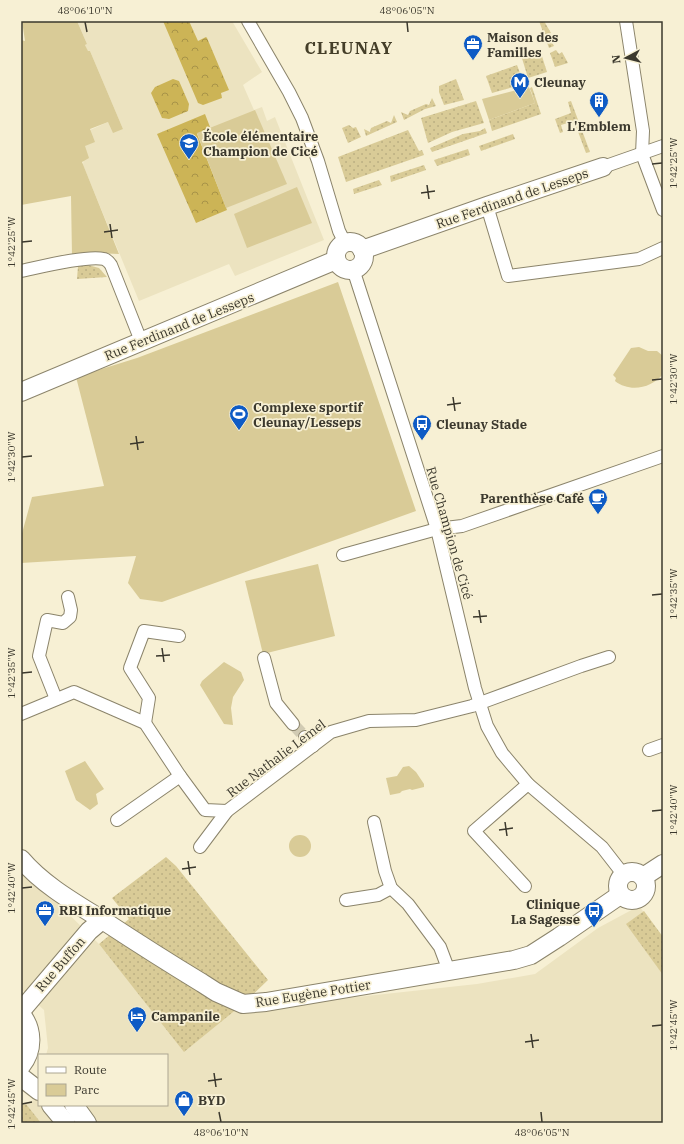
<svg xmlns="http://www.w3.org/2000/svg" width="684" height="1144" font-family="'IBM Plex Serif',serif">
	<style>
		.built { fill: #ece3c0 }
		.grass { fill: url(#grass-dots) }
		.forest { fill: url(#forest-crowns) }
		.green { fill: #d9cb97 }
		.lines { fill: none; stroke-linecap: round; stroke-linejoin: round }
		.street-tunnel { stroke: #d1cbb3; stroke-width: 12; stroke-dasharray: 12 6; stroke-linecap: butt }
		.street-casing { stroke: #8b846b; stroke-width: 14 }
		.secondary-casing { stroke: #8b846b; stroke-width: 20 }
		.street { stroke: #fff; stroke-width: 12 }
		.secondary { stroke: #fff; stroke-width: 18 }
		.ticks { fill: none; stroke: #3b382d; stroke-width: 1.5 }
		.labels { text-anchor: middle; stroke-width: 3.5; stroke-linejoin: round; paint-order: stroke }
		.poi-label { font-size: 13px; font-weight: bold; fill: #3b382d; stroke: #f7f0d4; text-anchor: start }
		.street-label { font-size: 13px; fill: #3b382d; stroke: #f7f0d4 }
		.district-label { font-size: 17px; font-weight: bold; letter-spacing: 1px; fill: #443e28; stroke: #f7f0d4 }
		.neatline { fill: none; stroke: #3b382d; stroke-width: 1.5 }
		.ticks-label { font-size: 10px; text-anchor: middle; fill: #3b382d }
	</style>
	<defs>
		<pattern id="grass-dots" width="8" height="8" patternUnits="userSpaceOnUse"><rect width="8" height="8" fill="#d9cb97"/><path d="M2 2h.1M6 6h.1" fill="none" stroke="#bbaf82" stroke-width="1.8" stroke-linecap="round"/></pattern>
		<pattern id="forest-crowns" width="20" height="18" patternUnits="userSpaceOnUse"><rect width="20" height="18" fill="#ccb456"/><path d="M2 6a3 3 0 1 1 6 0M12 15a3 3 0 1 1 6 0" fill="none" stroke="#a79348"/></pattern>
	</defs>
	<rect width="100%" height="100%" fill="#f7f0d4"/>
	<g class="built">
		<polygon points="77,21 232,21 262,72 243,85 254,110 262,107 267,121 275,117 324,240 235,276 229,264 139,301 83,165 85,146 90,130 108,122 123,129 90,51 88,52 85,45 87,44"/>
		<polygon points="21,867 99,944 185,1051 243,1004 265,1007 477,984 535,974 598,928 639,906 663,937 663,1123 21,1123 21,1105 37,1099 39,1090 39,1105 167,1105 167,1055 46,1055 48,1048 44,1010 21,989"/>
	</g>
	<g class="grass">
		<polygon points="539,21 544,21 551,33 548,34 554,46 549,48"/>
		<polygon points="540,50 547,72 528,78 521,55"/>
		<polygon points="556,50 559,54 562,52 568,63 555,67 550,53"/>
		<polygon points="517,65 524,84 492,93 486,76"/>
		<polygon points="456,79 464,100 444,105 439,92 439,86"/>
		<polygon points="532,87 541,114 492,131 489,120 535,103 530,88"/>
		<polygon points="432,98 436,106 425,109 404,120 401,112 408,115 410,111 426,104 429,105"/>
		<polygon points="476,101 484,123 452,132 428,143 421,118"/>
		<polygon points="571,101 590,152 586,153 574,121 561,125 563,132 560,133 555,119 571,113 568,102"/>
		<polygon points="394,115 397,122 366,136 364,129 370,132 371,128 387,121 391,123"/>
		<polygon points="349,125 353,128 356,127 361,137 348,143 342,128"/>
		<polygon points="485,128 487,133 432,152 430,148 463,134 480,131"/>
		<polygon points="408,130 419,151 422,150 424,155 346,182 338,157"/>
		<polygon points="513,134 515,139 481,151 479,146"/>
		<polygon points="468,149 470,155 437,166 434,160"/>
		<polygon points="424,165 426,170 391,182 390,176"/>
		<polygon points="379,180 382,185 354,194 353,189"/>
		<polygon points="88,265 99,268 107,277 77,279 78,266"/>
		<polygon points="166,857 176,866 268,980 243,1004 184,1052 99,944 129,919 112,898"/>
		<polygon points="644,911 663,937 663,975 626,924"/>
		<polygon points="26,1104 41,1123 21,1123 21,1106"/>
	</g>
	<g class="forest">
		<polygon points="163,21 189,21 198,41 206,37 207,38 229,90 221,93 222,98 203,105 198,103"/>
		<polygon points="173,79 179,81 189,104 188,111 169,119 162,118 151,93 155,87"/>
		<polygon points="205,114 210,127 197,134 227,210 196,223 157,134"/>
	</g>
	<g class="green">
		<polygon points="22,21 77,21 87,44 85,45 88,51 90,51 123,129 113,133 108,122 90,129 95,142 85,146 89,158 82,162 119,254 95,253 72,256 71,196 21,205 21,40 25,41"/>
		<polygon points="529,87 535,103 489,120 482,99"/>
		<polygon points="255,110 287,184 226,208 197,133"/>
		<polygon points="297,187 312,223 247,248 234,214"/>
		<polygon points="338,282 416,511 162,602 140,599 128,583 136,556 21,563 21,537 32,497 104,486 76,377 137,358"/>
		<path d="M639 347 648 351H657L663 356V374C652 388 630 393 615 381L616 378 613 375 631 348Z"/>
		<polygon points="318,564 335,636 263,654 245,581"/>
		<polygon points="224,662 241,672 244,680 233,697 231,708 233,725 224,724 200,685 202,681"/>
		<polygon points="85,761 104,789 96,794 98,804 90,810 76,800 65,771"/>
		<polygon points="409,766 416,772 424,784 424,787 412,790 410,789 402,791 400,793 390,795 386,778 397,776 403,767"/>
		<circle cx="300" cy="846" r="11"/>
	</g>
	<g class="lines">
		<polyline class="street-tunnel" points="293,724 305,737"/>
		<defs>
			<g id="street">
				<polyline points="248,21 289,92 302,118 318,161 339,231 345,243"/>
				<polyline points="626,21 643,131 642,154 663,210"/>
				<polyline points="603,167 663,146"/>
				<polyline points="487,206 508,276 639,259 663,248"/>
				<polyline points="353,269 437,529 475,688 487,726 502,753 528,784 602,847 623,874"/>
				<path d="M21 271C40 267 87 255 104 259 107 260 109 262 111 265L141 341"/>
				<polyline points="343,555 437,529 462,526 663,456"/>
				<polyline points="264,658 276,703 293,724"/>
				<polyline points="56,699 39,656 47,620 63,623 70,617 71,610 68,597"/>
				<polyline points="21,714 74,692 145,723 180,776 205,810 227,811"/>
				<polyline points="145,723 149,698 130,668 144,631 179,636"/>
				<polyline points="305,737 313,746"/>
				<polyline points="649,750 663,745"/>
				<polyline points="117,820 180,776"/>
				<polyline points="374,822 385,871 391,888 408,904 440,947 449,971"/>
				<polyline points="200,847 227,811 331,732 369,721 416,720 472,706 581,666 609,657"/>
				<polyline points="525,886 474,831 528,784"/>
				<polyline points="346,900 378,895 391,888"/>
			</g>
			<g id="secondary">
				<circle cx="350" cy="256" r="14"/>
				<polyline points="362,250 487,206 603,167"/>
				<polyline points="21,392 336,260"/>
				<path d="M21 859C43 885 75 903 104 921 136 942 169 963 202 983L216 992 243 1004 266 1002 514 960 531 955 559 937 620 895"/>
				<circle cx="632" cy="886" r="14"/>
				<polyline points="643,877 663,864"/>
				<polyline points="21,1011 89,931 102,920"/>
				<path d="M21 1014C33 1029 34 1050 21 1066"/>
				<polyline points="21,1077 39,1091"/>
				<polyline points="51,1105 66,1123"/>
				<polyline points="74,1105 87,1123"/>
			</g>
		</defs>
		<use href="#street" class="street-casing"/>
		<use href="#secondary" class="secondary-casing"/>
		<use href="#street" class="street"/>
		<use href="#secondary" class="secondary"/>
	</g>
	<path class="ticks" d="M85 22 87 32M407 22 408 32M652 164 662 163M427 185 429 199M421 193 435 191M110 224 112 238M104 232 118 230M22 242 32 241M652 380 662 379M453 397 455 411M447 405 461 403M136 436 138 450M130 444 144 442M22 457 32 456M652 595 662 594M479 610 481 623M473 617 487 616M162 648 164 662M156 656 170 655M22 673 32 672M652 811 662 810M505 822 507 836M499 830 513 828M188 861 190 875M182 869 196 867M22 888 32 887M652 1026 662 1025M531 1034 533 1048M525 1042 539 1040M214 1073 216 1087M208 1081 222 1079M22 1104 32 1102M219 1112 221 1122M541 1112 542 1122"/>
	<defs>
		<symbol id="office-pin" viewBox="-11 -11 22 30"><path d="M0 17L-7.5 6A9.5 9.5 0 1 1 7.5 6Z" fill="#0e5bc5" stroke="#f7f0d4"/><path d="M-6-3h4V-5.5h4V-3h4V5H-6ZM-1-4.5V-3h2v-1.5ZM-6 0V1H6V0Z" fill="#fff"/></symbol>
		<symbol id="metro-pin" viewBox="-11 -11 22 30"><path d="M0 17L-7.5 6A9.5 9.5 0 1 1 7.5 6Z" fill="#0e5bc5" stroke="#f7f0d4"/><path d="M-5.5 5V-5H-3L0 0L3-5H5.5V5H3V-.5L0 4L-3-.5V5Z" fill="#fff"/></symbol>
		<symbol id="building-pin" viewBox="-11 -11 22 30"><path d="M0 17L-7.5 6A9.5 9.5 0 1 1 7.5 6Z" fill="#0e5bc5" stroke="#f7f0d4"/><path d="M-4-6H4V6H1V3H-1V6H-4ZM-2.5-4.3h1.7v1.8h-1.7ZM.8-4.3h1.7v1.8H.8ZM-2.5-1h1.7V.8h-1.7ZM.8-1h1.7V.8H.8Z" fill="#fff"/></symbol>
		<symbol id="school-pin" viewBox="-11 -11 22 30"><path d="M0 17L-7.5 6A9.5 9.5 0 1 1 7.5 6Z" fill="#0e5bc5" stroke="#f7f0d4"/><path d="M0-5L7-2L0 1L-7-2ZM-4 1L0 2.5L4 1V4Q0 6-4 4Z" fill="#fff"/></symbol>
		<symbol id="stadium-pin" viewBox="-11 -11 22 30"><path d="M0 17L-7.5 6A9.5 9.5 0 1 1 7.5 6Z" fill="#0e5bc5" stroke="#f7f0d4"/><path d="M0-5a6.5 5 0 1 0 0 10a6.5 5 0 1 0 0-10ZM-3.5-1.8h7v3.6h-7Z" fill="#fff"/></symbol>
		<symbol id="bus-pin" viewBox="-11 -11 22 30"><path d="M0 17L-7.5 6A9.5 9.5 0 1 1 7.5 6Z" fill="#0e5bc5" stroke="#f7f0d4"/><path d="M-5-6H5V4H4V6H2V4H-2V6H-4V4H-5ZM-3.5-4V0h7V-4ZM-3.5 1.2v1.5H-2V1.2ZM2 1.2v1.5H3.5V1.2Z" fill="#fff"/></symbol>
		<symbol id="cafe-pin" viewBox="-11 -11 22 30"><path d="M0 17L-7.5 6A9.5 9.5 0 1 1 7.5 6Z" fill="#0e5bc5" stroke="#f7f0d4"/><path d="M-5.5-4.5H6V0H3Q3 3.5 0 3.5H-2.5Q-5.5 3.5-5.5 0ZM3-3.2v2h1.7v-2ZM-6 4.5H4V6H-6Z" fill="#fff"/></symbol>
		<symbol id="hotel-pin" viewBox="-11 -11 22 30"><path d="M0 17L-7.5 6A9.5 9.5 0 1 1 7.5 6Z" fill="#0e5bc5" stroke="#f7f0d4"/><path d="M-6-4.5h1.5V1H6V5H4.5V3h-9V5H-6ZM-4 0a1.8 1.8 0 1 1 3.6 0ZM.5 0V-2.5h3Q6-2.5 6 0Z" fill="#fff"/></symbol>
		<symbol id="shop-pin" viewBox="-11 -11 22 30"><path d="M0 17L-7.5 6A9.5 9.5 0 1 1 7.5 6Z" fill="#0e5bc5" stroke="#f7f0d4"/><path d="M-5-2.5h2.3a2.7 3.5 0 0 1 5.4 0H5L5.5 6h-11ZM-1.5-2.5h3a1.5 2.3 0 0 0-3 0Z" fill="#fff"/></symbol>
	</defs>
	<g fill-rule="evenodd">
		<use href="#office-pin" x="462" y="33" width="22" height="30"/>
		<use href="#metro-pin" x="509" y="71" width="22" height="30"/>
		<use href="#building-pin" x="588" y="90" width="22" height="30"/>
		<use href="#school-pin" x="178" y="132" width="22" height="30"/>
		<use href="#stadium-pin" x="228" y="403" width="22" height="30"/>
		<use href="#bus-pin" x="411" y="413" width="22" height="30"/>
		<use href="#cafe-pin" x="587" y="487" width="22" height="30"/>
		<use href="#office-pin" x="34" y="899" width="22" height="30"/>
		<use href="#bus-pin" x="583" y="900" width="22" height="30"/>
		<use href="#hotel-pin" x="126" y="1005" width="22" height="30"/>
		<use href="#shop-pin" x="173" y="1089" width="22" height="30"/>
	</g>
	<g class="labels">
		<g class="poi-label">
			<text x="487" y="42">Maison des<tspan x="487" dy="15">Familles</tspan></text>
			<text x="534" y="87">Cleunay</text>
			<text x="599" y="131" text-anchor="middle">L'Emblem</text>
			<text x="203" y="141">École élémentaire<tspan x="203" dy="15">Champion de Cicé</tspan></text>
			<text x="253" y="412">Complexe sportif<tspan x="253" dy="15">Cleunay/Lesseps</tspan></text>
			<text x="436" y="429">Cleunay Stade</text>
			<text x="584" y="503" text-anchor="end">Parenthèse Café</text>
			<text x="580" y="909" text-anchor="end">Clinique<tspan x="580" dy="15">La Sagesse</tspan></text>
			<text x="59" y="915">RBI Informatique</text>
			<text x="151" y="1021">Campanile</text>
			<text x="198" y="1105">BYD</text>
		</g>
		<g class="street-label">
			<text transform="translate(512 198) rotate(-19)" y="5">Rue Ferdinand de Lesseps</text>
			<text transform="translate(179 326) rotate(-22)" y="5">Rue Ferdinand de Lesseps</text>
			<text transform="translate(450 533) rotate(74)" y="5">Rue Champion de Cicé</text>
			<text transform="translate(276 758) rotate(-37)" y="5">Rue Nathalie Lemel</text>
			<text transform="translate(60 964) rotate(-49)" y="5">Rue Buffon</text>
			<text transform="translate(313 993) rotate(-9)" y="5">Rue Eugène Pottier</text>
		</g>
		<g class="district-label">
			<text x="349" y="54">CLEUNAY</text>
		</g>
	</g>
	<rect width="684" height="1144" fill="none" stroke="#f7f0d4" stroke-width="44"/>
	<rect x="38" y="1054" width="130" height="52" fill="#f7f0d4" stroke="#aca691"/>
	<rect x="46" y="1067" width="20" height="6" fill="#ffffff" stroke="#aca691"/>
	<text x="74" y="1074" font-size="12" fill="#3b382d">Route</text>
	<rect x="46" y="1084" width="20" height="12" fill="#d9cb97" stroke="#aca691"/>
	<text x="74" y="1094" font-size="12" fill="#3b382d">Parc</text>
	<g transform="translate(626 58) rotate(263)" stroke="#f7f0d4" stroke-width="3" paint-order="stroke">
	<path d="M0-3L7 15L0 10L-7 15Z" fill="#3b382d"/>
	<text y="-6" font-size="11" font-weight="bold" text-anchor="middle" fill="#3b382d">N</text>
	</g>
	<rect x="22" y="22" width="640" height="1100" class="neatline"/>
	<g class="ticks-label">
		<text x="85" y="14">48°06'10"N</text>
		<text x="407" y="14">48°06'05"N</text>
		<text transform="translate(673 163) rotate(-90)" y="4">1°42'25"W</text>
		<text transform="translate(11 242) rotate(-90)" y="4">1°42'25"W</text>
		<text transform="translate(673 379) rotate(-90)" y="4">1°42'30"W</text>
		<text transform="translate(11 457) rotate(-90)" y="4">1°42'30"W</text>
		<text transform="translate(673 594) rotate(-90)" y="4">1°42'35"W</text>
		<text transform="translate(11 673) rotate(-90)" y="4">1°42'35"W</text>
		<text transform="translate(673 810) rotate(-90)" y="4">1°42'40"W</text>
		<text transform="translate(11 888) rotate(-90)" y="4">1°42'40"W</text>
		<text transform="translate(673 1025) rotate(-90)" y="4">1°42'45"W</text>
		<text transform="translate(11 1104) rotate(-90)" y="4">1°42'45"W</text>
		<text x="221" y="1136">48°06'10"N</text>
		<text x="542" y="1136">48°06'05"N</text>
	</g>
</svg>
